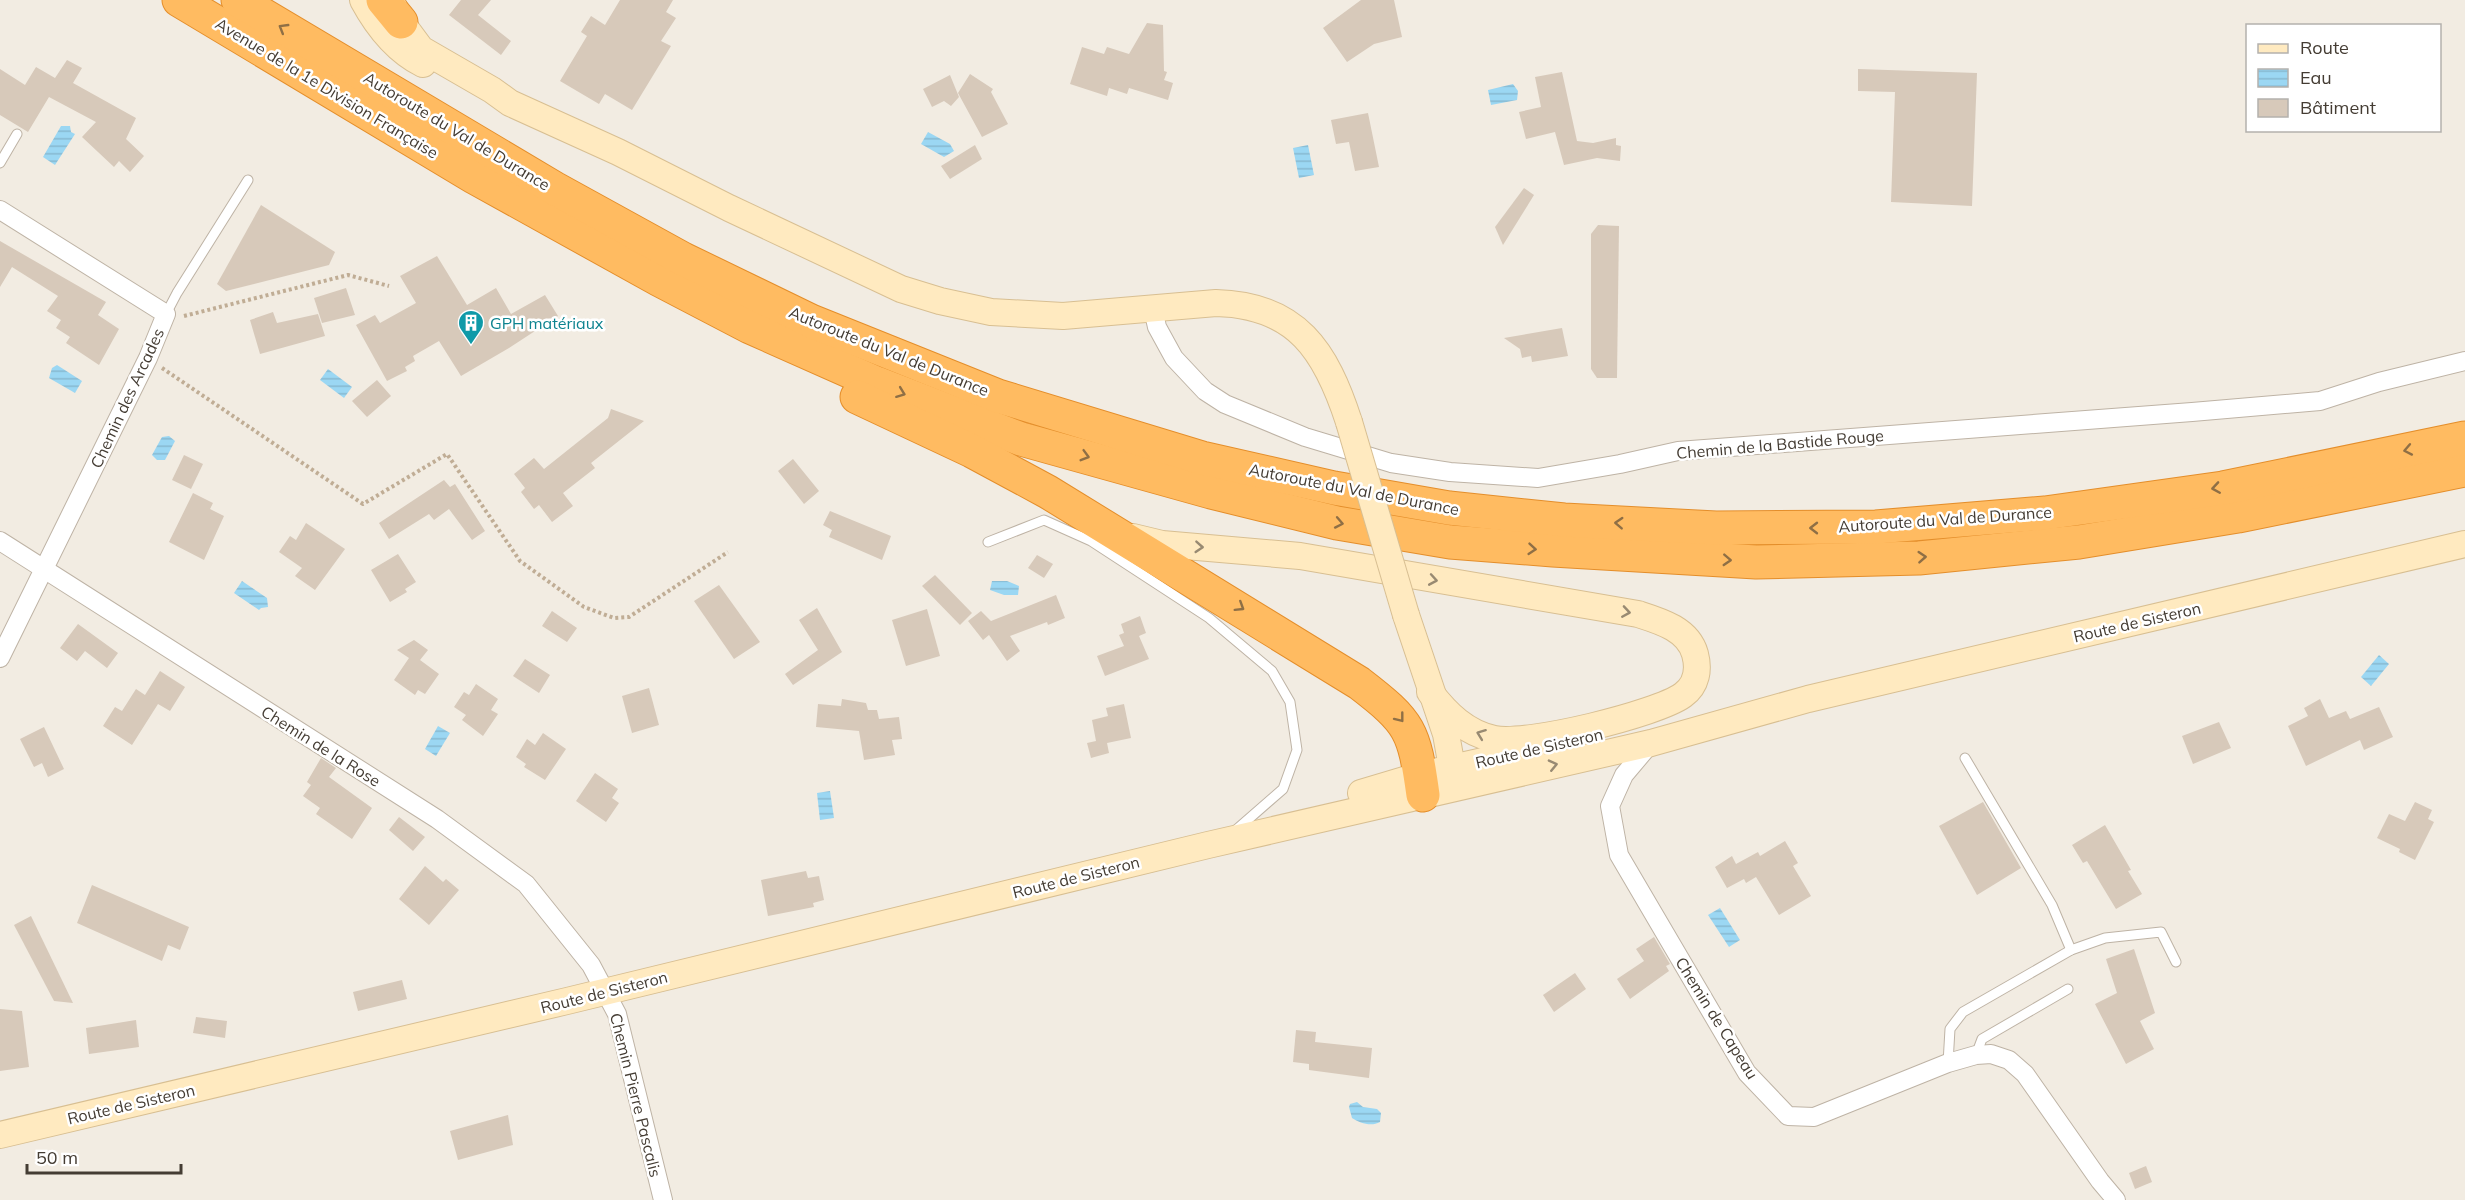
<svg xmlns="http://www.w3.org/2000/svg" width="2465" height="1200" font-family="Mulish,sans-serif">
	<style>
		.water { fill: url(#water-rules) }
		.building { fill: #d7c9ba }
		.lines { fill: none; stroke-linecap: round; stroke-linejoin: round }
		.lane-casing { stroke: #beb3a5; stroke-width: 11 }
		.street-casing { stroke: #beb3a5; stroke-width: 20 }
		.secondary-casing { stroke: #d8bf92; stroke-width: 28 }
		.highway-casing { stroke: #e48e2b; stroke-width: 35 }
		.path { stroke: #c0ad95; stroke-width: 4; stroke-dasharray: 3 3; stroke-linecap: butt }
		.lane { stroke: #fff; stroke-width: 9 }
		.street { stroke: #fff; stroke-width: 18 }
		.secondary { stroke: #ffeac0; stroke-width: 26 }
		.highway { stroke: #ffbb61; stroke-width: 33 }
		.secondary-bridge-casing { stroke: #d8bf92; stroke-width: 28; stroke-linecap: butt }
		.secondary-bridge { stroke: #ffeac0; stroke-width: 26 }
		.oneway { stroke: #8f6f45 }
		.oneway2 { stroke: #988a72 }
		.labels { text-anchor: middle; stroke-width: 5; stroke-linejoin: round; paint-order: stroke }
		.street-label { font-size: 16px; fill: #443c33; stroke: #fff }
		.culture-label { font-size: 16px; fill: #0d838f; stroke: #fff; text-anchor: start }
	</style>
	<defs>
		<pattern id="water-rules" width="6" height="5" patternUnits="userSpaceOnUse" patternTransform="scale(1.5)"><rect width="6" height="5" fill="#9bd7f3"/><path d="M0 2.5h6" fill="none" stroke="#87b9d1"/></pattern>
	</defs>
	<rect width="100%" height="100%" fill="#f2ece2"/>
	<g class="water">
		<polygon points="1513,84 1518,91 1517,100 1491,105 1488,90"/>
		<polygon points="61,126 70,126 71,132 75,134 55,165 43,157"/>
		<polygon points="928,132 950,144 954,151 944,157 921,144"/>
		<polygon points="1308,145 1314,175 1299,178 1293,148"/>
		<polygon points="57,365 82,381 75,393 49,378 52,368"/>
		<polygon points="328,369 352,387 344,398 320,380"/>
		<polygon points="169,436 175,441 165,460 157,460 152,455 162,437"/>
		<polygon points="242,581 267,598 268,607 261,608 259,610 234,593"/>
		<polygon points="992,581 1007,581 1019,586 1018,595 1004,595 990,590"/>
		<polygon points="2379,655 2389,664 2371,686 2361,677"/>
		<polygon points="438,726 450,733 436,756 425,749"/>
		<polygon points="830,791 834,818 820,820 817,793"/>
		<polygon points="1720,908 1740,940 1729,947 1708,915"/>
		<path d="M1357 1102 1363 1107 1377 1109 1381 1113 1380 1122C1371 1127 1360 1123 1352 1118L1349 1107 1350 1104Z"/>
	</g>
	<g class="building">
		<polygon points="461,0 491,0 478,15 511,41 501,55 449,15"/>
		<polygon points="620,0 673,0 666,12 676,18 661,41 671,46 632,110 605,94 599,104 560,81 587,36 581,32 591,16 605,25"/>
		<polygon points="1361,0 1394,0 1402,37 1374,44 1347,62 1323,28"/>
		<polygon points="1147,23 1163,25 1164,71 1167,72 1164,80 1173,83 1168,100 1129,88 1127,94 1109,88 1107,96 1070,84 1082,47 1104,54 1107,47 1129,54"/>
		<polygon points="67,60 82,68 73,83 136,118 126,139 144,156 130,172 119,161 114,167 82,137 96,122 49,97 28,132 0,115 0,69 25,85 36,67 55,78"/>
		<polygon points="1858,69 1977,73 1972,206 1891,202 1895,92 1858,91"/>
		<polygon points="1562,72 1577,141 1593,143 1616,138 1616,145 1621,146 1620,161 1597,158 1564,165 1555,132 1526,139 1519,112 1541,107 1535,77"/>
		<polygon points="970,74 993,89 991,92 1008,124 982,137 958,93"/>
		<polygon points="950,75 959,97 951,106 944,101 932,107 923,89"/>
		<polygon points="1368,113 1379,167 1355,171 1349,142 1336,144 1331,120"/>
		<polygon points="975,145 982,159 950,179 941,166"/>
		<polygon points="1524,188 1534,195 1503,245 1495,227"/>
		<polygon points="261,205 335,252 329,265 226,291 217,284"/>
		<polygon points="1598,225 1619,226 1617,378 1597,378 1591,369 1591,234"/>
		<polygon points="0,241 106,302 98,315 119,329 99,365 66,343 70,337 56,328 61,320 47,311 58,296 12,267 0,287"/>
		<polygon points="437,256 467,305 496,288 511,314 545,295 558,316 509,348 461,376 439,341 413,356 415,361 405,367 407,371 387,381 356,325 375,315 380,323 416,303 400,276"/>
		<polygon points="346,288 355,315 322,323 314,298"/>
		<polygon points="273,312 277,323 318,314 325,336 260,354 250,320"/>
		<polygon points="1562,328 1568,356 1532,362 1531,356 1522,358 1520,349 1504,338"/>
		<polygon points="377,380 391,396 367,417 352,401"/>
		<polygon points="611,409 644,421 591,463 595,468 563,493 573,506 552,522 539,505 534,509 521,492 525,488 514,474 534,458 544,469 608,418"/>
		<polygon points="184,455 203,464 191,489 172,480"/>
		<polygon points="793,459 819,491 804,504 778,471"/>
		<polygon points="444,480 450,487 455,484 485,531 472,540 449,509 434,520 429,514 389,539 379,523"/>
		<polygon points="193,493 213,503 210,509 224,516 204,560 169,542"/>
		<polygon points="830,511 891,536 882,560 829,537 832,530 823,525"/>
		<polygon points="306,523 345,549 315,590 295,576 302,568 279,552 290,536 296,540"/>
		<polygon points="398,554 416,582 405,589 407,592 390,602 371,570"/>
		<polygon points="1037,555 1053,564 1044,578 1028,568"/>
		<polygon points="935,575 972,613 960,625 922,586"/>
		<polygon points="719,585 760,642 734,659 694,601"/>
		<polygon points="1056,595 1065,618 1048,625 1047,622 1010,636 1020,651 1007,661 989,635 983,640 968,621 981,611 991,621"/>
		<polygon points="817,608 842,652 793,685 785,674 818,650 799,620"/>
		<polygon points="927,609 940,656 906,666 892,620"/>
		<polygon points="552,611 577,628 567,642 542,626"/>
		<polygon points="1140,616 1146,633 1139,636 1149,659 1105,676 1097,656 1124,646 1119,635 1124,633 1121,624"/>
		<polygon points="78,624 118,653 107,668 85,651 77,661 60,648"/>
		<polygon points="414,640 428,650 420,660 439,674 425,694 418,690 415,695 394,680 409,658 397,650"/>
		<polygon points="525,659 550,675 539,693 513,676"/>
		<polygon points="160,671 185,687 170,711 158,704 132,745 103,726 115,707 122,711 136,689 145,695"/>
		<polygon points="476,684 498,699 491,710 498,714 483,736 462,720 466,715 454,707 464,692 469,695"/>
		<polygon points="649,688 659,725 632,733 622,696"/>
		<polygon points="842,699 866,703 868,710 877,710 879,719 899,717 902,739 892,740 895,755 864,760 859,731 816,727 818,704 841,706"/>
		<polygon points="2320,699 2329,718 2346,711 2350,719 2379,707 2393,737 2364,750 2360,740 2306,766 2288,726 2308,716 2304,708"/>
		<polygon points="1124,704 1131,738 1107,743 1109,753 1091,758 1087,743 1096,741 1092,720 1108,716 1106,708"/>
		<polygon points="2219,722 2231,748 2193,764 2182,736"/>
		<polygon points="44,727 64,769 48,777 42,763 34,767 20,739"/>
		<polygon points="543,733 566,749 545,780 524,767 526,764 516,757 527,739 535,745"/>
		<polygon points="321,758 336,768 329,777 372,808 352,839 316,814 320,808 303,796 311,785 307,782"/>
		<polygon points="595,773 618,789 612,798 619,803 606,822 576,801"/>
		<polygon points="1983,802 2021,868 1977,895 1939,826"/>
		<polygon points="2415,802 2432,810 2428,819 2434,822 2415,860 2399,852 2400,849 2377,838 2389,814 2405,821"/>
		<polygon points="399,817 425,837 413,851 389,830"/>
		<polygon points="2105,825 2131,870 2128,871 2142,894 2116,909 2087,861 2083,863 2072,845"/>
		<polygon points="1785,841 1798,863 1793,866 1811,896 1779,915 1756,877 1746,883 1744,879 1727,888 1715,867 1732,856 1736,864 1758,852 1760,856"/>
		<polygon points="425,866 443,882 446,879 459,890 429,925 399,899"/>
		<polygon points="806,871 808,878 819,876 824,900 813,903 814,907 768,916 761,880"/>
		<polygon points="92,885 189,927 180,950 168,945 162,961 77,923"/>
		<polygon points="31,916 73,1003 54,1001 14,925"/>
		<polygon points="1654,937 1670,964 1666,966 1669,971 1630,999 1617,979 1644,961 1636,949"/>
		<polygon points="2134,949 2155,1013 2140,1021 2154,1049 2126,1064 2095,1004 2117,993 2106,959"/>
		<polygon points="1575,973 1586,989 1554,1012 1543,995"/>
		<polygon points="402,980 407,999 358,1011 353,992"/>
		<polygon points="0,1009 22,1011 29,1067 0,1071"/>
		<polygon points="196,1017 227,1021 225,1038 193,1033"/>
		<polygon points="136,1020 139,1047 89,1054 86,1028"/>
		<polygon points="1296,1030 1316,1032 1315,1042 1372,1048 1369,1078 1309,1070 1309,1064 1293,1062"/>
		<polygon points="508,1115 513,1145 458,1160 450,1131"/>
		<polygon points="2146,1166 2152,1182 2135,1189 2129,1173"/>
	</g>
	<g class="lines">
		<defs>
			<g id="lane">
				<polyline points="0,163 17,134"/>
				<polyline points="166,314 177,293 248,180"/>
				<polyline points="988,542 1044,520 1091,541 1209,618 1272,671 1290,702 1297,750 1283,789 1236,830"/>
				<polyline points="1965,758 2052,905 2071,950"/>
				<polyline points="1976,1055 1982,1039 2068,989"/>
				<polyline points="1948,1063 1950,1029 1963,1012 2071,950 2105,938 2161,932 2176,962"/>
			</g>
			<g id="street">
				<polyline points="0,210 166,314 148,358 0,658"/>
				<polyline points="1153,309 1157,327 1174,358 1205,391 1225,404 1305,437 1391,463 1450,472 1538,478 1620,464 1678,451 2192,412 2320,401 2379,382 2465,361"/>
				<polyline points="0,541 437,819 526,884 591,965 617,1014 663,1200"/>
				<polyline points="1651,743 1624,775 1610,806 1619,855 1747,1073 1788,1116 1814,1117 1948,1063 1976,1055 1991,1054 2009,1060 2025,1074 2100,1181 2116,1200"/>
			</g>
			<g id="secondary">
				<path d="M363 0C377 26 395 50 423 64"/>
				<path d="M393 5 401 22 421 49 492 90 510 103 618 152 729 208 901 289 940 301 991 312 1063 316 1216 303C1297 305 1326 351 1349 422"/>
				<path d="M1133 537 1162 544 1300 556 1638 614C1660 621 1688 629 1695 654 1699 669 1697 685 1683 695 1657 714 1526 746 1494 739 1466 733 1447 714 1430 692"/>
				<polyline points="1406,615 1446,734 1455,784"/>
				<polyline points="1361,793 1421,775 1532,750"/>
				<polyline points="0,1135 567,1001 1208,845 1651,743 1808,699 2465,544"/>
			</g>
			<g id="highway">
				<polyline points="179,0 474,177 658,279 750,327 876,383 1021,439 1211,492 1337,523 1450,542 1553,550 1756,562 1919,558 2079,542 2238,516 2465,470"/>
				<polyline points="238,0 554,188 683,259 811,321 998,396 1202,458 1334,488 1449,508 1564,520 1716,528 1876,527 2045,513 2223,488 2465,438"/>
				<polyline points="383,0 401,22"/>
				<path d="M857 397 972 451 1048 492 1359 683C1411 723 1414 730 1423 795"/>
			</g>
		</defs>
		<use href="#lane" class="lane-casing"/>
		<use href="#street" class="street-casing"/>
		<use href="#secondary" class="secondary-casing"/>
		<use href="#highway" class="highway-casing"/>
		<g class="path">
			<polyline points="184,316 348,275 389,286"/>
			<polyline points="162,368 363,504 447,454 520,561 584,607 614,618 629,617 728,552"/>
		</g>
		<use href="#lane" class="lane"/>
		<use href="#street" class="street"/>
		<use href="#secondary" class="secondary"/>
		<use href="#highway" class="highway"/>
		<defs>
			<polyline id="secondary-bridge" points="1349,422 1406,615"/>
		</defs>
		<use href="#secondary-bridge" class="secondary-bridge-casing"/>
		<use href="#secondary-bridge" class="secondary-bridge"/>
	</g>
	<defs><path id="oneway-chevron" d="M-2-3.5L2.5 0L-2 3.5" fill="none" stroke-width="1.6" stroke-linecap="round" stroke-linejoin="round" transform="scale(1.5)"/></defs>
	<g class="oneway">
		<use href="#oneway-chevron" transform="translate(283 28) rotate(-149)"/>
		<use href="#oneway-chevron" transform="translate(901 393) rotate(21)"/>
		<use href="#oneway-chevron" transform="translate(2408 450) rotate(169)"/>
		<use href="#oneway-chevron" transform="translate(1085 456) rotate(16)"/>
		<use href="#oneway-chevron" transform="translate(2216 488) rotate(171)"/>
		<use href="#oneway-chevron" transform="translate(1339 523) rotate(11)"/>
		<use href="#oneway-chevron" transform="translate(1619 523) rotate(-177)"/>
		<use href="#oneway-chevron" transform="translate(1814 528) rotate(180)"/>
		<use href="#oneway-chevron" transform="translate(1532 549) rotate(5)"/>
		<use href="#oneway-chevron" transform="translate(1922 557) rotate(-4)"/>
		<use href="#oneway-chevron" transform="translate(1727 560) rotate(3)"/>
		<use href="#oneway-chevron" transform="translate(1240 607) rotate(32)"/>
		<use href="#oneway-chevron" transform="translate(1400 718) rotate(52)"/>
	</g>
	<g class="oneway2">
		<use href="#oneway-chevron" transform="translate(1199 547) rotate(4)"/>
		<use href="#oneway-chevron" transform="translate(1433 580) rotate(10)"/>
		<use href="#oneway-chevron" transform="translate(1626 612) rotate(9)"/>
		<use href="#oneway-chevron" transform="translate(1481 734) rotate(-159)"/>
		<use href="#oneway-chevron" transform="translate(1553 765) rotate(-13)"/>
	</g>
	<defs>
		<symbol id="building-pin" viewBox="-11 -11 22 30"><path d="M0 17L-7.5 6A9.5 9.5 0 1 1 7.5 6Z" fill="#0f9aa8" stroke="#fff"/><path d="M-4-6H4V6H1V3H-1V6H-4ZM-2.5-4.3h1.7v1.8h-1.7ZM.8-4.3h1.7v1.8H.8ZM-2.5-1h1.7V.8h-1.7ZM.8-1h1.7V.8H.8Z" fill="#fff"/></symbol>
	</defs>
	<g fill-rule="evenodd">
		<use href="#building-pin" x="456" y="308" width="30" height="40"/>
	</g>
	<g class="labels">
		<g class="street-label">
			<text transform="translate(327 88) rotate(31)" y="6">Avenue de la 1e Division Française</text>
			<text transform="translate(457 131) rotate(31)" y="6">Autoroute du Val de Durance</text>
			<text transform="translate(889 351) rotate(22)" y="6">Autoroute du Val de Durance</text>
			<text transform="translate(127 398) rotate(-65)" y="6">Chemin des Arcades</text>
			<text transform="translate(1780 444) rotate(-5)" y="6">Chemin de la Bastide Rouge</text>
			<text transform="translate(1354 489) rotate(11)" y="6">Autoroute du Val de Durance</text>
			<text transform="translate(1945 519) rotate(-4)" y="6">Autoroute du Val de Durance</text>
			<text transform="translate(2137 622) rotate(-13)" y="6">Route de Sisteron</text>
			<text transform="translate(321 746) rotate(32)" y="6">Chemin de la Rose</text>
			<text transform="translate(1539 748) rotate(-13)" y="6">Route de Sisteron</text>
			<text transform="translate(1076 877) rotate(-14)" y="6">Route de Sisteron</text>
			<text transform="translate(604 992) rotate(-14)" y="6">Route de Sisteron</text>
			<text transform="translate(1717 1018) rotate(58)" y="6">Chemin de Capeau</text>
			<text transform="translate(636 1095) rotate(76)" y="6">Chemin Pierre Pascalis</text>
			<text transform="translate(131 1104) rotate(-13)" y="6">Route de Sisteron</text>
		</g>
		<g class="culture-label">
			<text x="490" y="329">GPH matériaux</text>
		</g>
	</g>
	<rect x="2246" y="24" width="195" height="108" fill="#ffffff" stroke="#b4b1ad" stroke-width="1.5"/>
	<rect x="2258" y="44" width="30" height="9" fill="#ffeac0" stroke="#b4b1ad" stroke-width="1.5"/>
	<text x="2300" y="54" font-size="18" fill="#443c33">Route</text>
	<rect x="2258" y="69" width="30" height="18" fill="url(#water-rules)" stroke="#b4b1ad" stroke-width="1.5"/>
	<text x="2300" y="84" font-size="18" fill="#443c33">Eau</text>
	<rect x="2258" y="99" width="30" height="18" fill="#d7c9ba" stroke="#b4b1ad" stroke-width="1.5"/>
	<text x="2300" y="114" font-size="18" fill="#443c33">Bâtiment</text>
	<path d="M27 1164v9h154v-9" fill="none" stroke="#443c33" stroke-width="3"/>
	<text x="36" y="1164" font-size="18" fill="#443c33" stroke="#ffffff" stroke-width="4.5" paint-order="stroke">50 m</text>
</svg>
